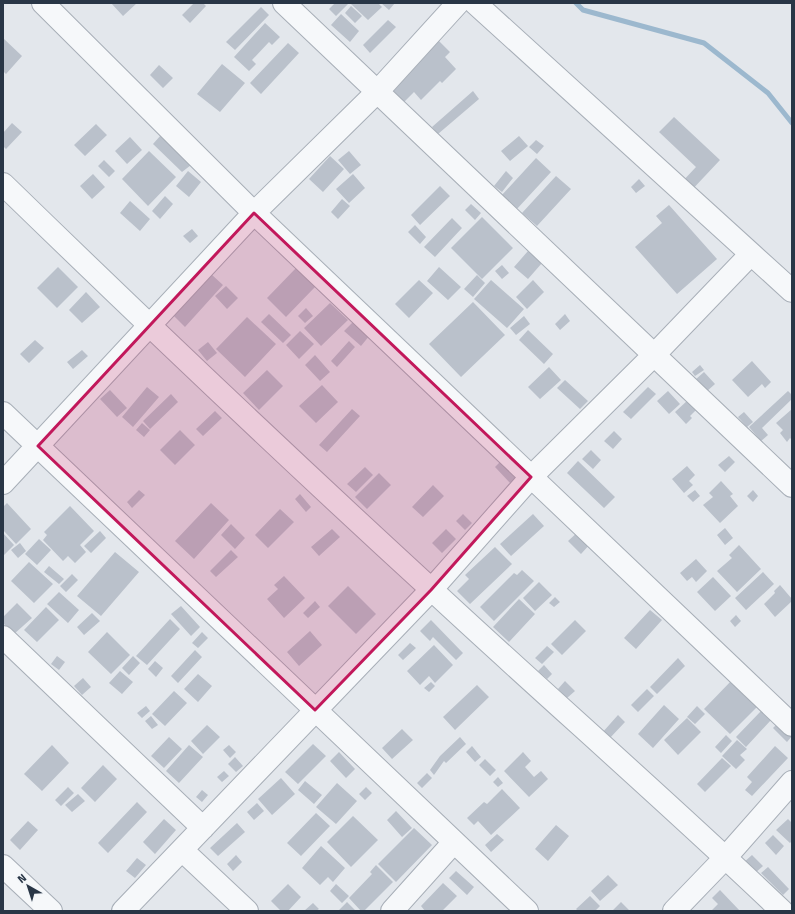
<svg xmlns="http://www.w3.org/2000/svg" width="795" height="914" font-family="'Fira Sans',sans-serif">
<rect width="100%" height="100%" fill="#e3e7ec"/>
<g fill="none" stroke-linecap="round" stroke-linejoin="round">
<path stroke="#9cb8ce" stroke-width="5" d="M576 3 583 10 704 43 768 93 792 123"/>
</g>
<path fill="#bac1cb" d="M111 3H137L123 16Z
M194 3H203L206 6 190 23 182 15Z
M335 3H347L348 4 336 16 329 9Z
M352 3H378L382 7 368 20 351 4Z
M381 3H395L389 10Z
M351 6 362 16 355 23 345 13Z
M261 7 269 15 235 50 226 42Z
M341 14 359 31 350 42 331 25Z
M388 20 396 27 370 53 363 45Z
M265 23 280 37 272 45 269 42 252 60 256 64 249 71 234 57Z
M3 38 22 56 6 74 3 71Z
M438 40 450 52 445 57 456 69 442 83 440 81 421 100 414 92 403 103 387 87Z
M288 43 299 53 261 94 250 83Z
M222 64 245 83 220 112 197 94Z
M159 65 173 78 163 88 150 75Z
M473 91 479 99 438 134 432 127Z
M674 117 720 160 689 193 680 184 696 167 659 132Z
M12 123 22 132 6 149 3 146V133Z
M96 124 107 135 85 156 74 145Z
M161 135 191 165 182 172 153 144Z
M519 136 528 146 510 161 501 151Z
M130 137 142 150 127 164 115 151Z
M536 140 544 146 537 154 529 147Z
M149 151 176 177 148 206 122 179Z
M349 151 361 165 350 174 338 160Z
M330 156 344 169 323 192 309 179Z
M536 158 551 172 516 210 501 196Z
M104 160 115 171 109 177 98 166Z
M188 171 201 182 189 197 176 186Z
M506 171 513 178 502 192 494 186Z
M93 174 105 187 92 199 80 186Z
M353 174 365 188 349 203 336 189Z
M556 176 571 189 537 226 522 213Z
M639 179 645 186 636 193 631 187Z
M440 186 450 196 420 225 411 215Z
M165 196 173 204 160 219 152 211Z
M342 199 350 206 338 219 331 212Z
M130 201 150 219 140 231 120 213Z
M471 204 481 213 475 220 465 210Z
M669 205 717 259 677 294 635 247 662 223 656 216Z
M482 217 513 248 482 279 451 248Z
M452 218 462 228 435 257 424 247Z
M415 225 426 237 420 244 408 232Z
M192 229 198 236 190 243 183 236Z
M528 251 542 263 528 279 514 267Z
M502 265 509 273 502 279 495 271Z
M58 267 78 287 57 308 37 288Z
M439 267 461 287 448 300 427 281Z
M296 268 315 287 286 317 267 298Z
M211 274 223 285 185 327 173 315Z
M477 275 485 283 473 297 464 289Z
M419 280 433 293 409 318 395 304Z
M491 280 524 309 507 328 474 299Z
M533 280 544 292 527 309 516 297Z
M226 286 238 298 227 309 215 296Z
M86 292 100 307 82 323 69 310Z
M473 302 505 335 461 377 429 344Z
M330 303 348 320 321 346 304 328Z
M306 308 313 316 305 323 298 316Z
M269 314 291 335 283 343 261 322Z
M565 314 570 321 560 330 555 324Z
M524 316 530 324 516 335 510 328Z
M247 317 276 344 245 377 216 349Z
M355 320 370 335 361 346 344 331Z
M528 330 553 354 544 364 519 340Z
M300 331 314 344 299 359 286 345Z
M35 340 44 348 29 363 20 354Z
M349 341 355 347 337 367 331 361Z
M208 342 217 353 207 361 198 350Z
M82 350 88 356 73 369 67 362Z
M315 355 330 372 320 381 305 365Z
M752 361 771 382 765 388 762 384 748 397 732 380Z
M700 365 704 370 695 376 692 372Z
M549 367 561 380 540 399 528 387Z
M267 370 283 386 259 410 243 393Z
M704 372 715 384 706 392 695 380Z
M565 380 588 401 580 409 557 388Z
M322 385 338 402 316 423 299 406Z
M147 387 159 397 133 427 122 417Z
M648 387 656 394 631 419 623 412Z
M110 390 127 408 117 417 100 399Z
M668 391 680 404 669 414 657 401Z
M788 391 792 395V399L762 428 768 435 761 441 749 427Z
M171 394 178 402 150 429 143 421Z
M688 400 697 409 690 416 692 418 686 424 675 412Z
M352 409 360 416 327 452 319 445Z
M792 409V440L790 438 787 442 780 433 783 430 776 423Z
M215 411 222 418 203 436 196 429Z
M744 412 753 422 747 427 738 417Z
M142 423 150 430 144 437 136 430Z
M180 430 195 445 175 465 160 450Z
M614 431 622 439 613 449 604 441Z
M591 450 601 460 593 469 582 459Z
M729 456 735 462 725 472 718 465Z
M503 459 519 475 510 483 495 467Z
M578 461 615 497 604 508 567 473Z
M687 466 695 475 689 481 693 485 684 493 672 479Z
M365 467 373 475 356 492 347 484Z
M379 473 391 485 367 509 355 497Z
M721 481 733 494 730 496 738 506 720 523 703 505 713 497 709 493Z
M433 485 444 496 423 517 412 507Z
M139 490 145 495 132 508 127 502Z
M695 490 700 496 693 502 687 496Z
M753 490 758 496 753 502 747 496Z
M300 494 311 507 306 512 295 499Z
M7 503 31 529 16 544 3 530V507Z
M211 503 229 520 194 559 175 541Z
M70 506 94 531 80 545 86 552 75 563 68 556 63 561 43 540 47 535 44 532Z
M280 509 294 522 268 548 255 535Z
M463 514 472 523 465 530 456 521Z
M533 514 544 526 511 556 500 544Z
M231 524 245 538 235 549 221 535Z
M725 528 733 538 725 545 717 535Z
M332 529 340 537 319 556 311 547Z
M446 529 456 539 442 553 432 543Z
M100 531 106 538 91 553 84 546Z
M579 531 591 543 581 554 568 541Z
M3 533 14 545 3 556Z
M39 539 51 550 37 565 25 554Z
M20 543 26 551 18 558 11 550Z
M739 545 761 569 737 592 717 571 732 558 729 555Z
M495 547 512 564 470 604 457 591 469 579 465 575Z
M231 550 238 557 216 577 210 571Z
M115 552 139 572 101 616 77 596Z
M696 559 707 571 696 582 692 577 687 581 680 573Z
M29 562 53 584 34 603 11 581Z
M49 566 64 579 59 584 44 572Z
M522 570 534 581 494 621 480 607 514 573 517 575Z
M763 572 774 584 746 610 735 598Z
M72 574 78 580 66 592 60 586Z
M284 576 305 598 284 618 267 599 278 589 274 585Z
M713 577 731 596 715 611 697 592Z
M539 582 552 595 535 611 523 598Z
M780 585 792 599V601L775 617 764 604 775 593 774 591Z
M348 586 376 614 356 634 328 606Z
M59 592 79 610 68 623 47 604Z
M555 597 560 602 554 607 549 603Z
M519 599 535 614 509 642 493 627Z
M315 601 320 607 308 618 303 613Z
M17 603 32 618 14 634 3 623V617Z
M181 606 200 627 191 636 171 614Z
M46 607 59 620 37 642 24 630Z
M650 610 662 620 636 649 624 638Z
M92 613 100 621 84 635 77 627Z
M736 615 741 621 735 627 730 621Z
M170 619 180 629 147 665 136 656Z
M431 620 463 653 456 660 433 637 430 641 420 631Z
M575 620 586 631 562 655 551 644Z
M310 631 322 645 299 666 287 652Z
M107 632 130 655 111 674 88 652Z
M202 632 208 638 198 648 192 643Z
M410 643 416 648 403 660 398 655Z
M434 645 453 665 435 683 429 676 420 685 407 671Z
M547 646 554 652 542 664 535 658Z
M195 650 202 657 178 683 171 676Z
M57 656 65 662 59 670 51 664Z
M133 656 140 663 129 675 122 668Z
M678 658 685 666 657 694 650 687Z
M155 661 163 668 156 677 148 669Z
M544 665 552 674 547 679 538 671Z
M120 671 133 682 122 694 109 683Z
M198 674 212 686 198 702 184 689Z
M83 678 91 687 82 695 74 686Z
M733 679 759 705 730 734 704 709Z
M565 681 575 691 567 698 558 689Z
M431 682 435 686 429 692 424 688Z
M477 685 489 697 455 730 443 717Z
M647 689 654 696 638 712 631 705Z
M174 691 187 703 165 726 152 714Z
M664 705 679 719 653 748 638 734Z
M146 706 150 711 142 718 137 713Z
M697 706 705 714 695 724 687 717Z
M761 711 771 720 746 747 736 737Z
M618 715 625 722 609 739 602 733Z
M151 716 158 725 152 729 145 721Z
M687 718 701 732 678 755 664 740Z
M781 720 792 731V736L787 742 773 728Z
M207 725 220 737 203 754 191 741Z
M402 729 413 740 392 759 382 748Z
M726 735 732 741 721 753 715 747Z
M169 737 182 749 164 768 151 756Z
M460 737 466 744 446 763 444 761 434 775 430 770 440 756Z
M737 740 747 749 740 755 745 760 736 769 722 756Z
M313 744 326 756 298 784 285 772Z
M52 745 69 763 42 791 24 774Z
M189 745 203 757 179 783 166 771Z
M229 745 236 752 230 758 223 750Z
M472 746 481 757 475 762 466 752Z
M775 746 788 758 752 796 745 790 752 782 747 777Z
M339 752 355 769 346 778 330 761Z
M523 752 531 761 525 767 534 777 541 771 548 779 529 797 504 771Z
M235 757 243 766 236 772 228 764Z
M722 758 731 766 705 792 697 784Z
M485 759 496 770 490 776 479 765Z
M103 765 117 779 95 802 81 788Z
M224 771 229 776 222 782 217 777Z
M427 773 432 778 422 788 417 783Z
M498 777 503 783 498 787 493 782Z
M281 778 295 794 272 815 258 799Z
M305 781 322 795 314 804 298 790Z
M337 783 357 801 336 824 316 807Z
M68 787 74 793 61 806 55 800Z
M366 787 372 793 365 800 359 794Z
M502 789 520 808 491 835 478 821 474 825 467 818 484 802 487 804Z
M202 790 208 795 202 802 196 797Z
M78 794 85 801 72 812 65 805Z
M137 802 147 812 108 853 98 843Z
M257 803 264 811 254 820 247 812Z
M396 811 412 828 402 837 387 820Z
M316 813 330 826 301 856 287 843Z
M353 816 378 840 351 867 327 842Z
M164 819 176 830 155 854 143 842Z
M788 819 792 823V841L790 843 776 830Z
M28 821 38 830 20 850 10 840Z
M237 823 245 832 218 856 210 848Z
M556 825 569 836 548 861 535 849Z
M414 828 432 845 396 882 378 864Z
M497 834 504 840 491 852 485 845Z
M773 835 784 846 776 855 765 843Z
M321 846 345 868 333 882 328 877 320 885 302 868Z
M236 855 242 862 233 871 227 864Z
M752 855 763 866 754 874 743 863Z
M137 858 146 865 135 878 126 871Z
M376 865 393 882 364 911H361L349 898 372 874 370 872Z
M768 867 789 889 783 895 761 873Z
M456 871 474 887 467 895 449 878Z
M608 875 618 885 600 901 591 891Z
M443 883 457 896 442 911H425L421 906Z
M288 884 301 897 288 911H281L271 901Z
M336 884 349 896 342 903 330 891Z
M720 890 740 911H711L718 904 712 898Z
M590 896 600 906 595 911H578L576 909Z
M347 902 356 911H338Z
M621 902 630 911H612Z
M313 903 319 909 316 911H304Z"/>
<g fill="none" stroke-linecap="round" stroke-linejoin="round">
<defs>
<path id="minor" d="M43 3 254 213 792 725
M284 3 792 486
M475 3 792 291
M3 184C144 321 286 456 431 589 547 697 667 801 782 911
M3 413 527 911
M3 483 254 213 377 92 458 3
M3 637 203 828
M182 850 247 911
M3 866 51 911
M123 911 431 590 531 477 654 355 751 254
M392 911 454 842
M674 911 726 857 792 782"/>
</defs>
<use href="#minor" stroke="#a7aeb7" stroke-width="24"/>
<use href="#minor" stroke="#f6f8fa" stroke-width="22"/>
</g>
<path fill="#c2185b" fill-opacity="0.2" stroke="#c2185b" stroke-width="3" stroke-linejoin="round" d="M254 213 531 477 431 590 315 710 38 446Z"/>
<rect width="795" height="914" fill="none" stroke="#293646" stroke-width="8"/>
<g transform="translate(28 886) rotate(321)" stroke="#f3f6f9" stroke-width="3" paint-order="stroke">
<path d="M0-3L7 15L0 10L-7 15Z" fill="#293646"/>
<text y="-6" font-size="11" font-weight="bold" text-anchor="middle" fill="#293646">N</text>
</g>
</svg>
